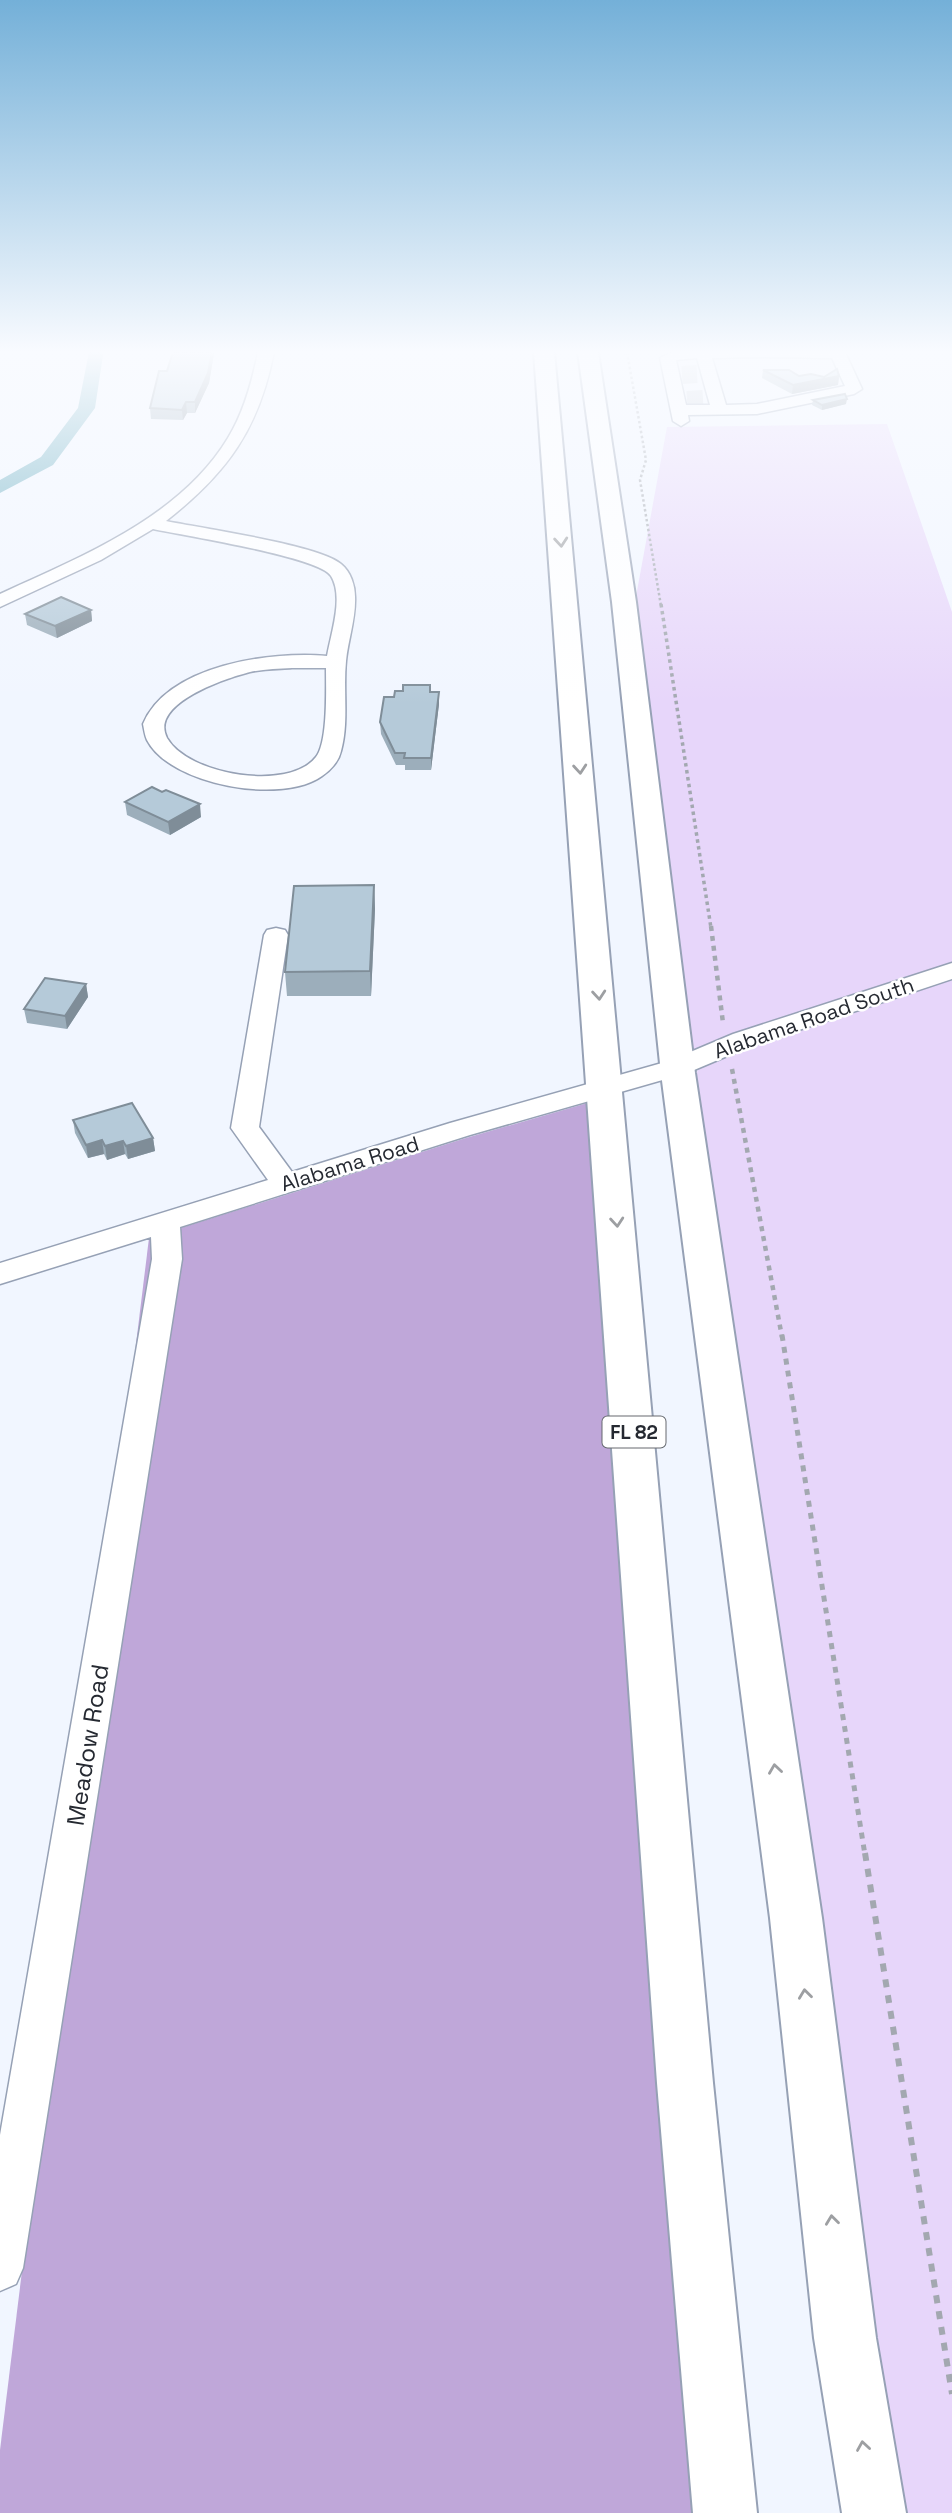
<svg xmlns="http://www.w3.org/2000/svg" width="952" height="2513" font-family="'Space Grotesk',sans-serif">
<rect width="100%" height="100%" fill="#f1f6ff"/>
<path fill="#e7d6fa" d="M887 424 952 612V2513H903L873 2334 694 1073 698 1071 693 1065 635 602 667 427Z"/>
<path fill="#bfa7d9" d="M591 1102 696 2513H0V2450L149 1238 466 1138Z"/>
<g fill="none" stroke-linecap="round" stroke-linejoin="round">
<path fill="#66abbf" fill-rule="evenodd" d="M89 352H101L103 355 95 408 53 465 0 493V480L41 457 78 408Z"/>
<path stroke="#c8cdd6" stroke-width="18" stroke-dasharray="18 9" stroke-linecap="butt" d="M682 375 697 374
M687 400 703 399"/>
<defs>
<path id="minor" d="M258 352H274C259 429 227 473 166 521 200 528 319 545 341 564 351 572 355 586 355 597 356 618 348 640 346 661 343 691 349 722 341 751 339 761 330 771 322 776 282 805 170 785 147 740 145 736 144 729 143 724 168 665 270 651 327 656 331 633 344 597 331 576 320 557 181 535 153 529L101 560 0 607V594C80 557 180 518 228 438 244 412 252 382 258 352ZM292 668H326C326 689 328 742 316 757 289 792 188 775 167 738 149 703 227 678 250 672 263 669 278 669 292 668Z
M672 352H845L862 389 854 394 757 414 688 415 689 421 681 426 673 421 660 358ZM763 357 832 358 845 386 757 404 726 405 712 358ZM697 358 710 405H686L676 360Z
M276 928 285 930 288 935 259 1127 292 1172 450 1123 669 1061 733 1034 952 963V979L751 1046 687 1073 470 1135 180 1227 182 1259 23 2268 16 2284 0 2291V2135L152 1259 151 1237 0 1284V1263L268 1180 231 1128 264 935 267 930Z"/>
<path id="highway" d="M534 352H554L713 2083 757 2513H693L657 2083Z
M578 352H598L636 602 695 1073 822 1918 876 2338 906 2513H842L814 2338 770 1918 661 1073 612 602Z"/>
</defs>
<use href="#minor" stroke="#96a1b5" stroke-width="3"/>
<use href="#highway" stroke="#96a1b5" stroke-width="4"/>
<path stroke="#a3a8b0" stroke-width="2.5" stroke-dasharray="2.5 2.5" stroke-linecap="butt" d="M627 352 646 460 640 480 661 606"/>
<path stroke="#a3a8b0" stroke-width="3.5" stroke-dasharray="3.5 3.5" stroke-linecap="butt" d="M661 604 711 928"/>
<path stroke="#a3a8b0" stroke-width="4.5" stroke-dasharray="5 5" stroke-linecap="butt" d="M711 926 723 1023
M732 1069 782 1337"/>
<path stroke="#a3a8b0" stroke-width="5" stroke-dasharray="6 6" stroke-linecap="butt" d="M782 1335 865 1855"/>
<path stroke="#a3a8b0" stroke-width="6" stroke-dasharray="8 8" stroke-linecap="butt" d="M865 1853 952 2394"/>
<use href="#minor" fill="#fff" fill-rule="evenodd"/>
<use href="#highway" fill="#fff" fill-rule="evenodd"/>
</g>
<path fill="#9caebb" d="M173 352H214L209 383 195 413H187L183 420 151 419 150 408 167 371Z
M763 370 799 376H839L838 385 792 394 762 378Z
M813 400 846 404 822 410 812 405Z
M91 610 92 621 57 638 27 625 25 614Z
M430 685V692L439 704 431 770H405V765H396L381 734 380 722 394 697 403 691Z
M125 802 201 817 170 835 127 815Z
M374 885 375 909 371 996H287L285 972Z
M86 984 88 997 67 1029 27 1023 24 1009Z
M73 1120 153 1138 155 1151 128 1159 125 1154 107 1160 104 1154 88 1158 75 1133Z"/>
<path fill="#7f8d98" d="M212 352H214V354L209 383 195 413V402Z
M839 376 838 385 792 394 793 385Z
M847 399 846 404 822 410V405Z
M186 402 187 413 183 420 182 410Z
M91 610 92 621 57 638 55 626Z
M439 692V704L431 770V758Z
M200 804 201 817 170 835 168 822Z
M374 885 375 909 371 996 370 971Z
M86 984 88 997 67 1029 65 1016Z
M153 1138 155 1151 128 1159 126 1146Z
M102 1140 104 1154 88 1158 86 1145Z
M123 1141 125 1154 107 1160 105 1146Z"/>
<path fill="#b5cad9" stroke="#7f8d98" stroke-width="2" d="M173 352H212L208 373 195 402H186L182 410 150 408 159 371H167Z
M837 369 839 376 793 385 763 370H789L799 376 811 374 824 377Z
M845 394 847 399 822 405 813 400Z
M61 597 91 610 55 626 25 614Z
M403 685H430V692H439L431 758H404L405 753H395L380 722 384 697H394L395 691H403Z
M152 787 162 792 166 790 200 804 168 822 125 802Z
M374 885 370 971 285 972 294 886Z
M45 978 86 984 65 1016 24 1009Z
M132 1103 153 1138 126 1146 123 1141 105 1146 102 1140 86 1145 73 1120Z"/>
<defs><path id="oneway-chevron" d="M-2-3.5L2.5 0L-2 3.5" fill="none" stroke-width="1.6" stroke-linecap="round" stroke-linejoin="round" transform="scale(1.75)"/></defs>
<g stroke="#9d9fa2">
<use href="#oneway-chevron" transform="translate(561 542) rotate(85)"/>
<use href="#oneway-chevron" transform="translate(580 769) rotate(85)"/>
<use href="#oneway-chevron" transform="translate(599 995) rotate(85)"/>
<use href="#oneway-chevron" transform="translate(617 1222) rotate(85)"/>
<use href="#oneway-chevron" transform="translate(775 1769) rotate(-98)"/>
<use href="#oneway-chevron" transform="translate(805 1994) rotate(-97)"/>
<use href="#oneway-chevron" transform="translate(832 2220) rotate(-97)"/>
<use href="#oneway-chevron" transform="translate(863 2446) rotate(-99)"/>
</g>
<linearGradient id="sky" x2="0" y2="1"><stop stop-color="#74b0d8"/><stop offset="0.5" stop-color="#f9fbff"/><stop offset="1" stop-color="#f9fbff" stop-opacity="0"/></linearGradient>
<rect width="952" height="704" fill="url(#sky)"/>
<g text-anchor="middle" stroke-width="5" stroke-linejoin="round" paint-order="stroke">
<rect fill="#fff" stroke="#66696f" stroke-width="2" x="602.5" y="1416.5" width="63" height="31" rx="5"/>
<g font-size="19" font-weight="bold" fill="#252931">
<text x="634" y="1439">FL 82</text>
</g>
<g font-size="21" fill="#252931" stroke="#fff">
<text transform="translate(814 1018) rotate(-19)" y="7">Alabama Road South</text>
<text transform="translate(350 1164) rotate(-17)" y="7">Alabama Road</text>
</g>
<g font-size="24" fill="#252931" stroke="#fff">
<text transform="translate(88 1745) rotate(-81)" y="8">Meadow Road</text>
</g>
</g>
</svg>
